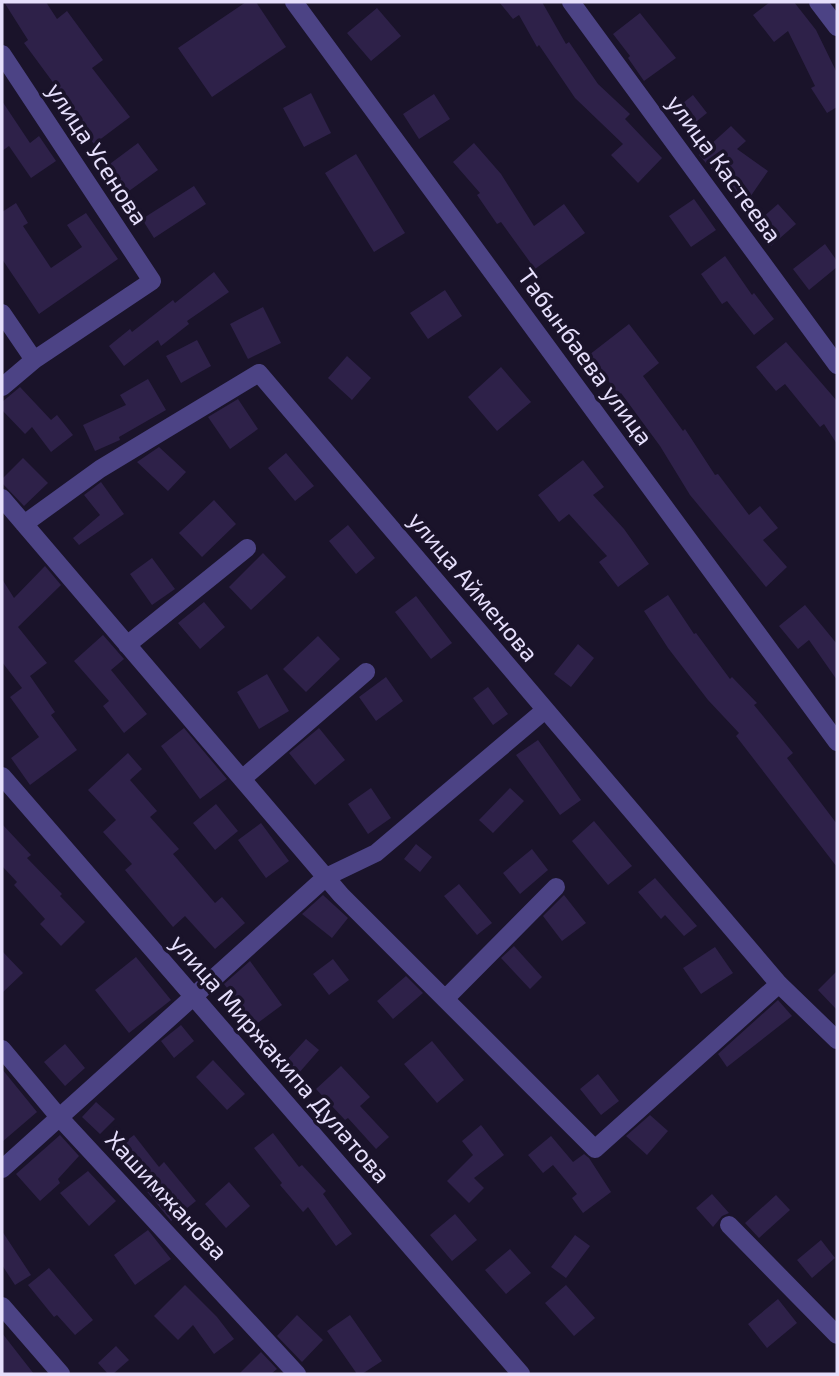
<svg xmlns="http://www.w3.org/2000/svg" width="839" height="1376" font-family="'Exo 2',sans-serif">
<rect width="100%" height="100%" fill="#1a132a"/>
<path fill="#2e2149" d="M4 2H46L57 19 67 11 103 60 92 68 130 117 94 144 59 99 63 96 24 43 28 40Z
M246 2H256L286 47 212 97 178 48Z
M499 2H542L566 44 569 42 598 84 630 114 625 119 662 158 638 183 611 155 623 144 575 98 539 45 537 47 519 15 513 19Z
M770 2H794L816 30 837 73V107L827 113 811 88 815 86 788 31 774 42 753 15Z
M377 8 401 36 371 61 347 33Z
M640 13 676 58 644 81 628 58 630 56 613 34Z
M311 93 331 133 304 147 283 108Z
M434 94 450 119 419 139 403 114Z
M693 95 707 113 687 129 673 111Z
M2 101 30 143 39 136 56 161 31 178 9 146 2 151Z
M731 126 746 141 737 149 768 171 746 203 726 188 727 187 699 155Z
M138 143 158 170 118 199 99 172Z
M474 143 501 174 534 226 564 204 585 233 535 269 501 222 497 224 477 195 480 193 453 162Z
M356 154 405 233 374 252 325 173Z
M194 186 206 204 154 238 142 219Z
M694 199 716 230 691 247 669 216Z
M16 203 28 223 23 226 51 268 82 247 67 225 86 213 118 259 39 314 2 259V212Z
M778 204 796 224 771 246 753 226Z
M825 244 837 261V267L809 290 793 269Z
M725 256 752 295 754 293 774 319 754 335 727 301 722 304 701 274Z
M214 272 229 292 187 321 189 324 161 346 158 340 124 366 109 346 130 329 132 332 173 300 175 303Z
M445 290 462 316 428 339 410 313Z
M263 307 281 343 248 359 230 324Z
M629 324 659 363 643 376 683 431 685 429 715 475 718 474 749 515 760 506 778 528 763 540 787 567 766 587 690 495 660 446 621 393 619 395 589 355Z
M197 340 211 366 181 383 166 356Z
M786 342 837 401V444L824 424 820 427 785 384 776 391 756 367Z
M347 356 371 378 352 400 328 378Z
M501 367 531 402 497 431 468 397Z
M148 379 166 410 119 437 120 440 95 451 83 425 126 405 120 395Z
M20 387 51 420 57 415 73 435 51 452 32 427 25 434 2 410V402Z
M238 399 258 429 230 449 208 417Z
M159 447 186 472 168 491 137 462Z
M286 453 314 486 295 501 268 468Z
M23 458 48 483 24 506 2 483V479Z
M583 460 604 487 593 495 624 529 649 564 618 587 599 562 607 556 569 514 559 522 538 495Z
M101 482 124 514 79 545 73 538 100 515 84 495Z
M214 500 236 524 202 557 179 533Z
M348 525 375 558 356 574 329 541Z
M263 553 286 577 251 610 229 587Z
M152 558 175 589 152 605 130 574Z
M45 566 61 585 18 627 47 663 30 676 55 712 51 715 77 750 30 785 11 758 39 737 10 697 22 688 2 662V579L14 598Z
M668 595 694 634 696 633 730 679 732 677 757 703 754 705 793 753 787 758 837 824V867L736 736 739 733 708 700 668 648 644 611Z
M416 596 452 643 431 659 395 612Z
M204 602 225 627 200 649 178 623Z
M805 605 837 644V680L809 640 798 649 779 626Z
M103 635 124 659 111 670 147 714 124 733 103 706 109 701 74 661Z
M318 636 340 659 306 692 283 669Z
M578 644 594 658 571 687 554 674Z
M267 674 289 711 259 729 237 692Z
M386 677 403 701 376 721 359 697Z
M488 687 508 714 493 725 473 698Z
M184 728 227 779 200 799 161 746Z
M319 728 345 760 315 785 289 753Z
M538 740 581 800 560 815 516 755Z
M128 753 142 769 130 780 157 811 150 817 179 849 173 854 215 903 222 897 245 923 215 949 185 916 173 927 125 870 132 864 103 832 116 820 88 790Z
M371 788 391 818 368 834 348 804Z
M510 788 524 801 493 833 479 820Z
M216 804 238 831 215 850 193 823Z
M594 821 632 866 608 885 572 841Z
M261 823 289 861 266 878 238 840Z
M2 824 31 855 27 858 62 894 60 896 85 922 61 946 40 924 45 919 14 885 17 882 2 866Z
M416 844 432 857 420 872 404 859Z
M532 849 548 870 520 894 503 873Z
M655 878 697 926 684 936 665 915 661 919 638 892Z
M459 884 492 923 477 935 444 896Z
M323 895 348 918 332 938 302 914Z
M564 895 586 923 562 941 543 916Z
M514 946 542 977 530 989 501 958Z
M715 947 733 973 701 994 683 968Z
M2 951 23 973 2 993Z
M136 957 171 1000 129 1033 95 990Z
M333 959 349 980 329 995 313 974Z
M250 961 282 1005 255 1025 224 984Z
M837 971V1010L818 990Z
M406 976 423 993 393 1019 377 1001Z
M778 1000 792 1016 727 1067 718 1054Z
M181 1025 194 1041 174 1058 161 1041Z
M306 1039 319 1050 298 1074 285 1062Z
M432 1041 464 1080 437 1103 404 1064Z
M65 1044 85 1068 65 1086 44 1062Z
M213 1060 245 1094 227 1110 196 1077Z
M341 1066 370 1097 360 1106 389 1137 376 1149 348 1118 345 1120 316 1089Z
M2 1069 37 1112 2 1142Z
M598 1074 619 1101 601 1115 580 1089Z
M96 1102 115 1119 100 1134 82 1117Z
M650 1115 668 1131 647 1155 626 1136Z
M481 1125 504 1155 474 1178 484 1188 469 1203 447 1181 473 1155 462 1141Z
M273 1133 299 1167 302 1165 326 1191 323 1194 352 1234 336 1246 308 1207 303 1212 280 1185 282 1183 254 1148Z
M60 1135 79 1156 58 1179 60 1183 40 1201 16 1174Z
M134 1135 159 1167 164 1162 196 1201 171 1221 140 1183 142 1181 117 1148Z
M551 1136 573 1162 584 1154 589 1158 611 1192 583 1213 572 1198 577 1194 553 1165 543 1173 528 1155Z
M88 1171 116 1201 89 1226 60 1193Z
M229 1182 250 1206 226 1228 205 1204Z
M712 1194 729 1213 722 1216 713 1227 696 1208Z
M776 1195 790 1210 759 1238 745 1223Z
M455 1214 477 1240 452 1261 430 1235Z
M148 1230 171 1259 135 1285 114 1255Z
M2 1231 31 1275 15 1285 2 1265Z
M575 1235 590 1246 566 1278 551 1267Z
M821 1240 835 1258 812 1278 797 1260Z
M510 1249 531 1273 506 1294 485 1270Z
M49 1268 93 1320 75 1335 57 1315 54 1317 28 1285Z
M185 1285 217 1317 234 1339 214 1354 193 1325 178 1340 154 1316Z
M566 1285 595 1318 574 1336 545 1303Z
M778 1299 797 1323 767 1348 748 1324Z
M297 1315 323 1340 302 1362 277 1336Z
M350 1315 382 1361 362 1374H357L327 1331Z
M2 1333 34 1374H2Z
M116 1346 129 1360 113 1374H108L98 1363Z
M261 1352 277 1369 271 1374H239Z"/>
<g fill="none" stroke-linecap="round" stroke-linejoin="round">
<path stroke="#4c4385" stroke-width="18" d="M294 2 837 742
M571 2 837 365
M818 2 837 27
M2 54 152 281 34 360 2 387
M2 313 34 360
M2 498 341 895 595 1149 779 984
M24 524 100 469 259 373 779 984 837 1040
M127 645 247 548
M2 776 521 1374
M242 779 366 672
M445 999 556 887
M2 1049 59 1117 297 1374
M2 1169 326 877 376 853 545 710
M729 1225 837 1335
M2 1306 61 1374"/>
</g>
<g text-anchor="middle" stroke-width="7" stroke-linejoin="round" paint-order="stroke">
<g font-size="24" fill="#e6dffc" stroke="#1a132a">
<text transform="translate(97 154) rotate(57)" y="8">улица Усенова</text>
<text transform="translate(724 169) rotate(54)" y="8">улица Кастеева</text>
<text transform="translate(585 357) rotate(54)" y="8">Табынбаева улица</text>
<text transform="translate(473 587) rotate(50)" y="8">улица Айменова</text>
<text transform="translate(280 1059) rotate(49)" y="8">улица Миржакипа Дулатова</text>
<text transform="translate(166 1196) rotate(47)" y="8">Хашимжанова</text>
</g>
</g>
<rect width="839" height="1376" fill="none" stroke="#e6dffc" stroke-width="7"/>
</svg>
